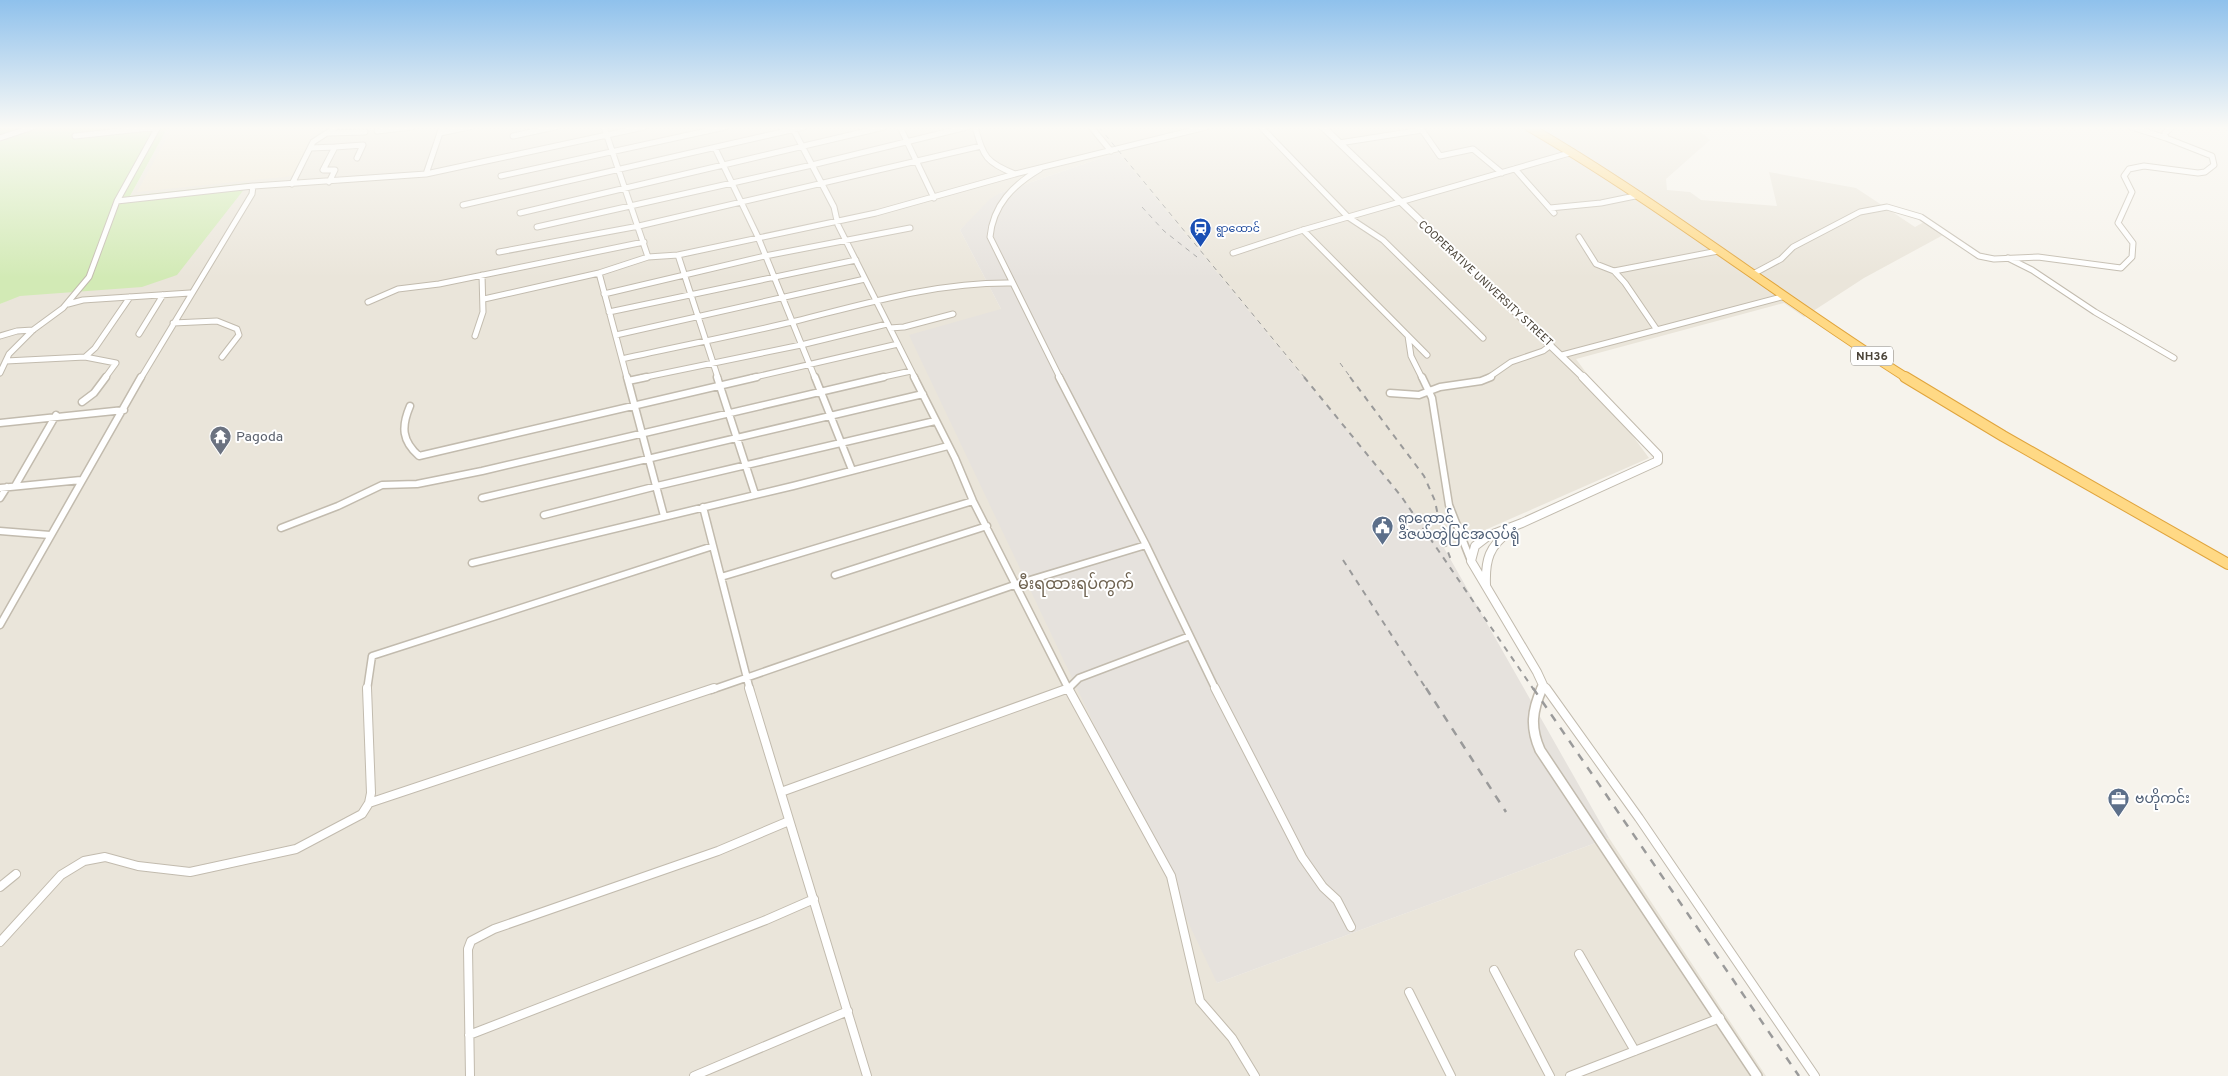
<svg xmlns="http://www.w3.org/2000/svg" width="2228" height="1076" font-family="Overpass,'Noto Sans Myanmar',sans-serif">
<rect width="100%" height="100%" fill="#f6f3ec"/>
<path fill="#eae5da" d="M168 127H1695L1710 140 1666 179 1667 190 1690 192 1701 200 1777 206 1769 172 1856 188 1915 227 1924 222 1945 234 1864 278 1804 317 1784 303 1576 359 1649 458 1444 548 1118 152 1000 193 960 230 1001 309 1217 983 1609 838 1766 1076H0V304L248 184 130 196Z"/>
<path fill="#e6e2dd" d="M1118 152 1444 548 1609 838 1217 983 909 335 1001 309 960 230 990 199 1000 193Z"/>
<path fill="#efe8d6" d="M173 127H315L294 176 137 192Z"/>
<path fill="#d2eab5" d="M0 127H168L130 196 249 183 177 275 142 287 20 296 0 304Z"/>
<g fill="none" stroke-linecap="round" stroke-linejoin="round">
<defs>
<path id="minor-far2" d="M604 127 648 257
M792 127 834 207 838 225 915 378
M900 127 934 198
M975 127C984 157 985 162 1015 174
M1091 127 1111 151
M1261 127 1348 217 1383 240 1483 338
M2132 127 2166 138
M377 131 412 127
M329 133 365 132
M440 133 469 127
M75 136 158 127
M513 136 555 127
M0 138 33 127
M1339 143 1422 130 1440 156 1473 149 1502 173
M335 147 363 145 357 158
M311 148 335 147 323 170H335L329 182
M715 148 758 237 815 378
M1040 169C1013 185 993 205 990 237L1060 378
M1515 169 1554 213
M426 174 442 127
M501 176 725 127
M292 184 313 142 336 127
M117 201 253 186 426 174 644 127
M463 205 804 127
M1550 208 1601 203 1640 195
M520 213 884 127
M537 227 812 165 967 127
M1303 230 1427 355
M1579 237 1596 264 1614 271 1718 251
M499 252 639 226 981 146
M1233 253 1303 230 1573 152
M678 255 718 378
M2008 258 2032 270 2095 312 2174 358
M1614 271 1625 283 1657 330
M599 273 627 378
M1753 274 1781 259 1793 247 1860 212 1887 207 1921 217 1979 256 1994 259 2038 257 2121 268 2132 257 2133 243 2118 223 2132 192 2124 176 2129 169 2144 166 2198 173 2205 172 2214 165 2212 156 2166 138 2165 133 2172 127
M604 294 765 256 910 228
M484 299 599 273 648 257 678 255 876 213 1015 174 1206 127
M368 302 398 289 439 284 644 242
M68 304 83 300 190 293
M609 312 856 260
M173 323 217 321 237 329 239 335 222 357
M890 328 904 327 953 314
M139 334 163 295
M616 335 865 279
M0 336 17 331 33 330
M475 336 483 312 482 275
M1408 336 1411 356 1422 378
M1562 355 1785 296
M85 357 95 348 130 297
M622 359C680 346 738 335 796 321 868 303 937 282 1012 283
M6 361 85 357 116 363 105 378
M0 373 9 354 33 330 63 308 89 277 117 201 158 127
M141 378 252 194 253 186
M641 378 801 345 887 324
M751 378 898 344
M879 378 911 371
M1488 378 1511 362 1543 351 1551 345"/>
<path id="minor-far1" d="M627 377 664 516
M717 377 755 494
M815 377 852 470
M914 377 955 458 973 501 1069 690
M1059 377 1146 545 1216 690
M1422 377 1432 398 1449 505 1471 561
M628 381 647 377
M1390 393 1419 395 1440 387 1481 381 1491 377
M82 402 94 393 106 377
M410 406C401 427 402 441 419 456L757 377
M0 423 124 410
M15 486 56 415
M0 488 81 480
M0 498 7 487
M482 498 923 394
M703 507 750 690
M544 515 657 486 935 421
M281 528 338 506 382 485 417 484 482 471 884 377
M0 531 50 535
M472 563 793 486 948 446
M835 575 987 526
M721 577 973 501
M0 625 141 377
M1543 685 1546 690
M367 690 372 656 713 546
M711 690 1017 584 1146 545
M1067 690 1079 678 1190 636"/>
<path id="minor" d="M749 688 867 1076
M1068 688 1171 876 1200 1001 1232 1038 1255 1076
M1215 688 1302 857 1323 887 1337 900 1351 927
M1546 688 1639 818 1815 1076
M781 792 1069 688
M369 803 714 688
M0 887 16 874
M0 942 61 875 84 861 105 857 138 866 190 872 296 849 362 814 369 803 371 793 367 688
M1579 954 1635 1051
M1494 970 1550 1076
M1409 992 1451 1076
M469 1035 766 920 814 899
M470 1076 468 949 471 941 494 929 718 851 789 821
M694 1076 848 1011
M1570 1076 1720 1018"/>
<path id="tertiary-far2" d="M1323 127 1584 378"/>
<path id="tertiary-far1" d="M1486 585C1485 560 1489 546 1510 531
M1541 690 1543 685 1537 672 1471 561 1475 546 1488 536 1522 523 1658 461V455L1583 377"/>
<path id="tertiary" d="M1542 688C1532 711 1530 727 1540 750L1757 1076"/>
<path id="trunk-far1" d="M1529 127C1660 203 1779 297 1907 378"/>
<path id="trunk" d="M1905 377 2003 436 2228 564"/>
</defs>
<use href="#minor-far2" stroke="#c2bbae" stroke-width="7"/>
<use href="#minor-far1" stroke="#c2bbae" stroke-width="9"/>
<use href="#minor" stroke="#c2bbae" stroke-width="10"/>
<use href="#tertiary-far2" stroke="#c2bbae" stroke-width="8"/>
<use href="#tertiary-far1" stroke="#c2bbae" stroke-width="10"/>
<use href="#tertiary" stroke="#c2bbae" stroke-width="12"/>
<use href="#trunk-far1" stroke="#e0a43c" stroke-width="10"/>
<use href="#trunk" stroke="#e0a43c" stroke-width="12"/>
<use href="#minor-far2" stroke="#fff" stroke-width="5"/>
<use href="#minor-far1" stroke="#fff" stroke-width="6"/>
<use href="#minor" stroke="#fff" stroke-width="8"/>
<use href="#tertiary-far2" stroke="#fff" stroke-width="6"/>
<use href="#tertiary-far1" stroke="#fff" stroke-width="8"/>
<use href="#tertiary" stroke="#fff" stroke-width="9"/>
<use href="#trunk-far1" stroke="#ffd985" stroke-width="8"/>
<use href="#trunk" stroke="#ffd985" stroke-width="10"/>
<path stroke="#9a9a9a" stroke-width="1" stroke-dasharray="5 5" stroke-linecap="butt" d="M1099 127 1305 378
M1142 207 1164 231 1197 257
M1340 363 1351 378"/>
<path stroke="#9a9a9a" stroke-width="2" stroke-dasharray="6 6" stroke-linecap="butt" d="M1304 377 1401 496 1534 690
M1350 377 1424 476 1435 501 1442 536 1451 560
M1343 560 1427 690"/>
<path stroke="#9a9a9a" stroke-width="2.5" stroke-dasharray="8 8" stroke-linecap="butt" d="M1426 688 1506 812
M1533 688 1799 1076"/>
</g>
<linearGradient id="sky" x2="0" y2="1"><stop stop-color="#8fc1ec"/><stop offset="0.46" stop-color="#fbfaf6"/><stop offset="1" stop-color="#fbfaf6" stop-opacity="0"/></linearGradient>
<rect width="2228" height="278" fill="url(#sky)"/>
<defs>
<symbol id="station-pin" viewBox="-11 -11 22 30"><path d="M0 17L-7.5 6A9.5 9.5 0 1 1 7.5 6Z" fill="#1a4fb4" stroke="#fff"/><path d="M-3-6H3Q5-6 5-4V2Q5 4 3 4L4.5 6H3L1.5 4h-3L-3 6H-4.5L-3 4Q-5 4-5 2V-4Q-5-6-3-6ZM-3.5-4v3h7v-3ZM-3.5 1v1.5H-2V1ZM2 1v1.5H3.5V1Z" fill="#fff"/></symbol>
<symbol id="temple-pin" viewBox="-11 -11 22 30"><path d="M0 17L-7.5 6A9.5 9.5 0 1 1 7.5 6Z" fill="#6b7280" stroke="#fff"/><path d="M0-6L5-2H3V0L6.5 2.5H4V6H1.5V3h-3V6H-4V2.5H-6.5L-3 0V-2H-5Z" fill="#fff"/></symbol>
<symbol id="civic-pin" viewBox="-11 -11 22 30"><path d="M0 17L-7.5 6A9.5 9.5 0 1 1 7.5 6Z" fill="#5c6f8a" stroke="#fff"/><path d="M-.6-6.5H3V-4.5H.6V-3L4-1V1h2V6H-6V1h2V-1L-.6-3ZM-1.2 2.5V6h2.4V2.5Z" fill="#fff"/></symbol>
<symbol id="office-pin" viewBox="-11 -11 22 30"><path d="M0 17L-7.5 6A9.5 9.5 0 1 1 7.5 6Z" fill="#5c6f8a" stroke="#fff"/><path d="M-6-3h4V-5.5h4V-3h4V5H-6ZM-1-4.5V-3h2v-1.5ZM-6 0V1H6V0Z" fill="#fff"/></symbol>
</defs>
<g fill-rule="evenodd">
<use href="#station-pin" x="1188" y="216" width="25" height="34"/>
<use href="#temple-pin" x="208" y="424" width="25" height="34"/>
<use href="#civic-pin" x="1370" y="514" width="25" height="34"/>
<use href="#office-pin" x="2106" y="786" width="25" height="34"/>
</g>
<g text-anchor="middle" stroke-width="4" stroke-linejoin="round" paint-order="stroke">
<g font-size="11" fill="#164399" stroke="#fff" text-anchor="start">
<text x="1216" y="232">ရွာထောင်</text>
</g>
<g font-size="11" fill="#4b4439" stroke="#fff">
<text transform="translate(1486 283) rotate(43)" y="4">COOPERATIVE UNIVERSITY STREET</text>
</g>
<rect fill="#fff" stroke="#817c74" stroke-width="1" x="1851" y="346.5" width="42" height="19" rx="4"/>
<g font-size="12" font-weight="bold" fill="#4b4439">
<text x="1872" y="360">NH36</text>
</g>
<g font-size="14" fill="#5b616d" stroke="#fff" text-anchor="start">
<text x="236" y="441">Pagoda</text>
</g>
<g font-size="14" fill="#4e5e75" stroke="#fff" text-anchor="start">
<text x="1398" y="523">ရွာထောင်<tspan x="1398" dy="16">ဒီဇယ်တွဲပြင်အလုပ်ရုံ</tspan></text>
<text x="2135" y="803">ဗဟိုကင်း</text>
</g>
<g font-size="16" fill="#6e6250" stroke="#fff">
<text x="1076" y="589">မီးရထားရပ်ကွက်</text>
</g>
</g>
</svg>
